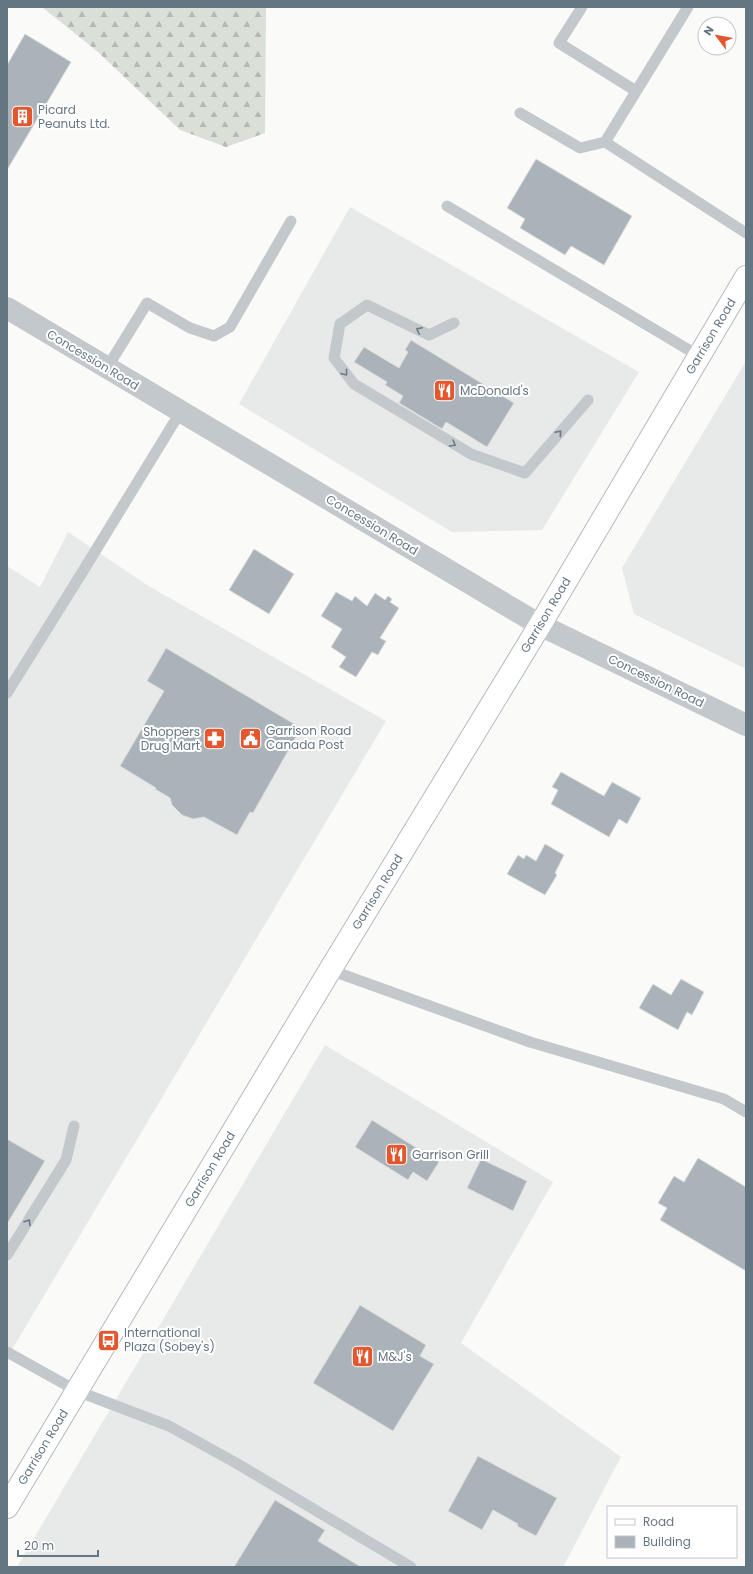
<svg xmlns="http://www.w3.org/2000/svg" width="753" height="1574" font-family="Poppins,sans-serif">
<defs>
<pattern id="forest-firs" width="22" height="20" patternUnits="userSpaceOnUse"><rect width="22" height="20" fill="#dadfd7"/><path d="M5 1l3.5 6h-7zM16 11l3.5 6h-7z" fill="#b4b9b4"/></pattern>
</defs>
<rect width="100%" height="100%" fill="#fafaf8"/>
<path fill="#e8e9e9" d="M350 207 639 372 542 530 452 532 239 404Z
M746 361V669L634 614 622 568Z
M68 532 147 585 386 721 7 1358V566L40 587Z
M325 1045 553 1182 461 1343 621 1457 563 1567H17Z"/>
<path fill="url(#forest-firs)" d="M42 7H266L265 133 226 147 180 130 98 52Z"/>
<path fill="#aab3b9" stroke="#dcdcda" d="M25 34 71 62 7 170V65Z
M536 159 632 216 604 265 571 246 565 255 520 228 525 219 507 208Z
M411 340 514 403 487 447 446 422 442 429 399 403 403 396 385 385 387 382 354 362 364 347 399 368 408 352 405 350Z
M254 549 294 574 269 614 229 590Z
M336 592 352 601 355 596 367 606 375 593 385 600 388 596 392 599 390 602 399 608 380 638 386 641 378 655 372 652 356 677 339 667 346 657 331 647 342 629 321 616Z
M166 648 301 728 253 813 250 812 237 835 204 817 193 819 182 815 172 805 170 798 155 789 156 788 120 766 164 691 147 681Z
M561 772 604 796 612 782 641 798 627 824 619 819 609 837 551 804 558 790 552 787Z
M545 844 564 855 555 873 557 875 545 895 507 874 518 855 524 859 526 855 536 861Z
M681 979 704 992 692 1015 687 1012 678 1030 639 1008 653 984 671 995Z
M372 1120 439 1162 427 1181 413 1172 408 1180 355 1147Z
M7 1139 45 1161 7 1224Z
M698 1158 746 1187V1271L660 1220 667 1208 658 1203 674 1176 684 1182Z
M481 1159 527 1181 513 1211 467 1188Z
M360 1305 426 1345 420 1356 434 1364 393 1431 313 1383Z
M478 1456 557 1498 536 1536 517 1526 518 1524 493 1510 482 1530 448 1511Z
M275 1500 325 1530 318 1541 361 1567H234Z"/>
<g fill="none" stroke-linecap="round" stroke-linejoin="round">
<defs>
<g id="secondary">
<path id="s1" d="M7 1507 330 970 540 625 746 277"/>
</g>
</defs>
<use href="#secondary" stroke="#b3babf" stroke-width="24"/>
<path stroke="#c3c8cc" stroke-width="11" d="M582 7 559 43 636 91
M688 7 605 142 746 233
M520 113 580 148 605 142
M447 206 699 356
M454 323 429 335 367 305 340 324 334 358 354 384 471 454 525 473 588 400
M107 368 147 303 190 328 214 336 230 327 291 221
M7 693 83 571 181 411
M330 970 530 1042 724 1099 746 1112
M7 1255 66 1160 74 1126
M7 1352 77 1391 169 1426 236 1463 411 1567"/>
<path stroke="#c3c8cc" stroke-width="22" d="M540 625 746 725"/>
<path stroke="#c3c8cc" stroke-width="22" d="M7 308 540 625"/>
<use href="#secondary" stroke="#fff" stroke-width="22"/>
</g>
<defs><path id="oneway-chevron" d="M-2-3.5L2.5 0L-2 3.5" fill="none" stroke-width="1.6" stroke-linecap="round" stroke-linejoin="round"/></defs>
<g stroke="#6a7a87">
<use href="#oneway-chevron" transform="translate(419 330) rotate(-154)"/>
<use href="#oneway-chevron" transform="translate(345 373) rotate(52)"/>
<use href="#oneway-chevron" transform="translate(559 433) rotate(-49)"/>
<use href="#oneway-chevron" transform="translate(453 444) rotate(31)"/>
<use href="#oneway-chevron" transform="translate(28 1222) rotate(-58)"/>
</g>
<defs>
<symbol id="building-square" viewBox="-11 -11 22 22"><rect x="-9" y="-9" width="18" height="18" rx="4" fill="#e4572e" stroke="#fff"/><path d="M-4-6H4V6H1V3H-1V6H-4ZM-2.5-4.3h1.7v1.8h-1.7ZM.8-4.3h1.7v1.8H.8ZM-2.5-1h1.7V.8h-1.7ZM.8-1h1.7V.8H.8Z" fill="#fff"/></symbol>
<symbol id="restaurant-square" viewBox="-11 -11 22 22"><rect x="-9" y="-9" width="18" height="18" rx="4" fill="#e4572e" stroke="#fff"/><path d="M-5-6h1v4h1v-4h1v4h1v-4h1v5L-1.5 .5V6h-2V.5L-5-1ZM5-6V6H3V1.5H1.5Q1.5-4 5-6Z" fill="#fff"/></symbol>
<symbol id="civic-square" viewBox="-11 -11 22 22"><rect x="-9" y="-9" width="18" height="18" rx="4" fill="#e4572e" stroke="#fff"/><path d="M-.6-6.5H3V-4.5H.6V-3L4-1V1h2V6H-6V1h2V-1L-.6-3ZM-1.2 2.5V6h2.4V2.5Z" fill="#fff"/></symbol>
<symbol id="pharmacy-square" viewBox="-11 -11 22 22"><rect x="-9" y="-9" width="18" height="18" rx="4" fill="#e4572e" stroke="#fff"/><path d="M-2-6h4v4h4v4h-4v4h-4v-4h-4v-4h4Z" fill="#fff"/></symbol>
<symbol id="bus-square" viewBox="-11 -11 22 22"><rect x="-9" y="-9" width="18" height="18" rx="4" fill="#e4572e" stroke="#fff"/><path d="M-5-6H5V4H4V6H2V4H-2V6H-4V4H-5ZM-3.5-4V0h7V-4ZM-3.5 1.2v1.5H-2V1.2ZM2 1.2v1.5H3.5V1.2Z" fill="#fff"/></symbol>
</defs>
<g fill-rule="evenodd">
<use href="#building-square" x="10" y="104" width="25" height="25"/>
<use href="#restaurant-square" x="432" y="378" width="25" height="25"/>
<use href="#civic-square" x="238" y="726" width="25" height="25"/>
<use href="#pharmacy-square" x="202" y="726" width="25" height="25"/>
<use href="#restaurant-square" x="384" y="1142" width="25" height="25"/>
<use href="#bus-square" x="96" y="1328" width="25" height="25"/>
<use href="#restaurant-square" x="350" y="1344" width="25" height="25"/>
</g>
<g text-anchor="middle" stroke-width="4" stroke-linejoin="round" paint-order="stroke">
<g font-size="12" fill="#657683" stroke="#fff" text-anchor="start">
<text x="38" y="114">Picard<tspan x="38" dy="14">Peanuts Ltd.</tspan></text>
<text x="460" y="395">McDonald's</text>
<text x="266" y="735">Garrison Road<tspan x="266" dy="14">Canada Post</tspan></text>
<text x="200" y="736" text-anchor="end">Shoppers<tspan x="200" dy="14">Drug Mart</tspan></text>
<text x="412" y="1159">Garrison Grill</text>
<text x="124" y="1337">International<tspan x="124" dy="14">Plaza (Sobey's)</tspan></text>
<text x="378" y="1361">M&amp;J's</text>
</g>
<g font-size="12" fill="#657683" stroke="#fff">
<text dy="4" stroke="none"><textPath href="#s1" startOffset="1366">Garrison Road</textPath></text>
<text transform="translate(93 360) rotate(31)" y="4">Concession Road</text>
<text transform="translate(372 525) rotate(31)" y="4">Concession Road</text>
<text dy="4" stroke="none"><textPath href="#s1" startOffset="1042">Garrison Road</textPath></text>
<text transform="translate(656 681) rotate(26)" y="4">Concession Road</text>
<text dy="4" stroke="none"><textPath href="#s1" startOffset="718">Garrison Road</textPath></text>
<text dy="4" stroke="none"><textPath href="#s1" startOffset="394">Garrison Road</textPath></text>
<text dy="4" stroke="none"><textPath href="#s1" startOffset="70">Garrison Road</textPath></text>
</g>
</g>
<rect width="753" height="1574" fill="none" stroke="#657683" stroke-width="16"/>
<rect x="607" y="1506" width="130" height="52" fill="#ffffff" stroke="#c1c8cd"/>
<rect x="615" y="1519" width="20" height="6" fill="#ffffff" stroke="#c1c8cd"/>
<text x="643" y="1526" font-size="12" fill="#657683">Road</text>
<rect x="615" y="1536" width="20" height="12" fill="#aab3b9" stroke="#c1c8cd"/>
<text x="643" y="1546" font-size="12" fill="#657683">Building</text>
<g transform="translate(717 36) rotate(302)"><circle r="19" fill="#ffffff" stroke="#c1c8cd"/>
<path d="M0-3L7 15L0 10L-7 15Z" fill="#e4572e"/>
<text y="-6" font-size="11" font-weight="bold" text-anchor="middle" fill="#657683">N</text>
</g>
<path d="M18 1550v6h80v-6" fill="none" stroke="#657683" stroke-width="2"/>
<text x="24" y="1550" font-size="12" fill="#657683" stroke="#ffffff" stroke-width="3" paint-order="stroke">20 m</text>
</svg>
